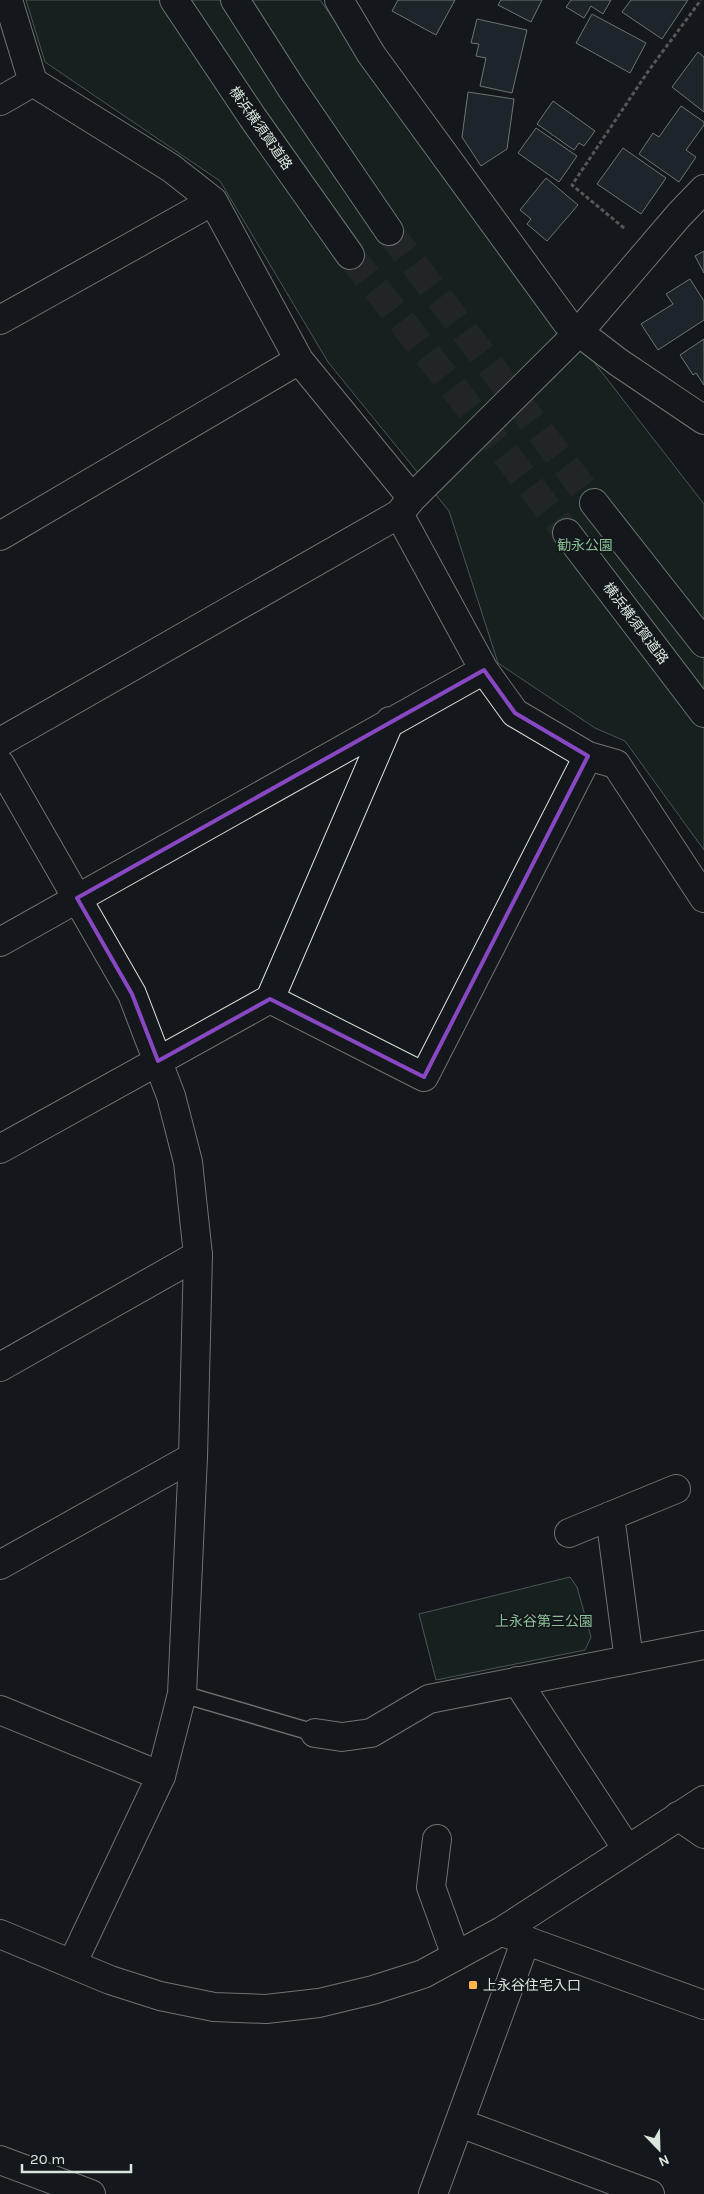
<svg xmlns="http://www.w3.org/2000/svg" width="704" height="2194" font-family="Karla,'Noto Sans JP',sans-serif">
<rect width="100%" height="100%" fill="#14181c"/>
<path fill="#1a2d24" stroke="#939e99" d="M26 0H320L396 107 704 504V850L625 741 595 728 498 663 449 511 328 362 220 181 45 62Z
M570 1577 577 1587 591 1637 585 1650 436 1680 419 1614Z"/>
<path fill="#2c363c" stroke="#d8e6dc" d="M398 0H455L436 35 392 11Z
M501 0H542L531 22 498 5Z
M571 0H611L603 14 591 6 584 18 566 7Z
M631 0H688L662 39 622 12Z
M592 14 646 43 630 73 576 43Z
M477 19 527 30 512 93 480 86 486 58 476 56 479 44 471 43Z
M698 52 704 57V112L672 87Z
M468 92 514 99 507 149 481 166 462 137Z
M553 101 595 131 584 146 579 143 574 150 537 124Z
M681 106 704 122V125L686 150 696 157 679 182 639 154 653 133 659 137Z
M536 128 577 156 559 182 518 153Z
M623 148 666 178 641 214 597 184Z
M546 178 578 205 547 241 527 224 531 219 520 210Z
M704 251V273L695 256Z
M690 279 704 301V320L658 350 641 324 673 304 666 294Z
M704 339V385L696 373 693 375 680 355Z"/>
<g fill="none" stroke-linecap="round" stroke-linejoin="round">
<path stroke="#313739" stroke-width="28" stroke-dasharray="28 14" stroke-linecap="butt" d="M389 231 594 503
M350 255 567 533"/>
<defs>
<path id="lane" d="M182 1694 315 1733"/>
<path id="street" d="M8 0 33 82 171 168 213 201 299 360 412 498
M339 0 371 54 567 323 618 362 704 420
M0 101 33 82
M704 189 679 215 578 333 412 498 399 514 484 670 515 713 588 756 616 764 704 898
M0 320 213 201
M0 536 299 360
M0 742 399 514
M0 942 484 670
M270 999 424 1077 588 756
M0 1149 270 999 390 721
M0 1367 198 1255
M610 1516 629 1660
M569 1533 676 1489
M0 1565 193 1457
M517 1681 627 1849
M0 1710 161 1776
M315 1733 342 1737 371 1733 429 1699 704 1645
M678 1816 704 1834
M437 1839 431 1887 456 1956
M508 1934 704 2005
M460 2123 650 2194
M0 2160 91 2194
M433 2194 526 1940"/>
<path id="secondary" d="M0 764 132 994 171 1096 188 1162 198 1255 193 1457 182 1694 161 1776 72 1964
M0 1934 110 1980 160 1996 214 2007 266 2009 319 2003 373 1990 423 1974 502 1931 704 1800"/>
<path id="highway" d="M174 0 253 118 350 255
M235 0 292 89 389 231
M594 503 704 643
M567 533 704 713"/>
</defs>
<use href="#lane" stroke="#d8e6dc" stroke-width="19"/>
<use href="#street" stroke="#d8e6dc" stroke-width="30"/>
<use href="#secondary" stroke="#d8e6dc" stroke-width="30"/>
<use href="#highway" stroke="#d8e6dc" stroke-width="30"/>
<path stroke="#9da8a2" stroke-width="3" stroke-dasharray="4 2.5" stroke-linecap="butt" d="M624 228 572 185 649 70 701 0"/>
<use href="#lane" stroke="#14181c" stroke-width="16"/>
<use href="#street" stroke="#14181c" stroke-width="28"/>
<use href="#secondary" stroke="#14181c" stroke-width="28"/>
<use href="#highway" stroke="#14181c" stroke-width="28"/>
</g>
<path d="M0 0H704V2194H0ZM484 670 515 713 588 756 424 1077 270 999 158 1061 132 994 77 898Z" fill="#14181c" fill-opacity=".55" fill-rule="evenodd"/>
<path fill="none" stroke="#8948c3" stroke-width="4" stroke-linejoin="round" d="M484 670 515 713 588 756 424 1077 270 999 158 1061 132 994 77 898Z"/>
<rect fill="#ffb74d" stroke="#14181c" stroke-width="2" x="468" y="1980" width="10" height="10" rx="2.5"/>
<g text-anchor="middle" stroke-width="4" stroke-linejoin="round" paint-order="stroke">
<g font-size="14" fill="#d8e6dc" stroke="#14181c">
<text transform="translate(261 128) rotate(55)" y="5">横浜横須賀道路</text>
<text transform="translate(636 623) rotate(53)" y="5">横浜横須賀道路</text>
</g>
<g font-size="14" fill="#8ac095" stroke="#14181c">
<text x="585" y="550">勧永公園</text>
<text x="544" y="1626">上永谷第三公園</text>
</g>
<g font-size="14" fill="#d8e6dc" stroke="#14181c" text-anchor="start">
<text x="483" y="1990">上永谷住宅入口</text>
</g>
</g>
<g transform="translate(659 2149) rotate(157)" stroke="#14181c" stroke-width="4" paint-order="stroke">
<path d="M0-4L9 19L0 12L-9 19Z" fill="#d8e6dc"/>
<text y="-8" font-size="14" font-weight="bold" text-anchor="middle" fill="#d8e6dc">N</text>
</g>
<path d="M22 2164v8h109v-8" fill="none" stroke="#d8e6dc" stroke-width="2.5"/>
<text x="30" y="2164" font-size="15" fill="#d8e6dc" stroke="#14181c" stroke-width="4" paint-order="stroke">20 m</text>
</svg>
